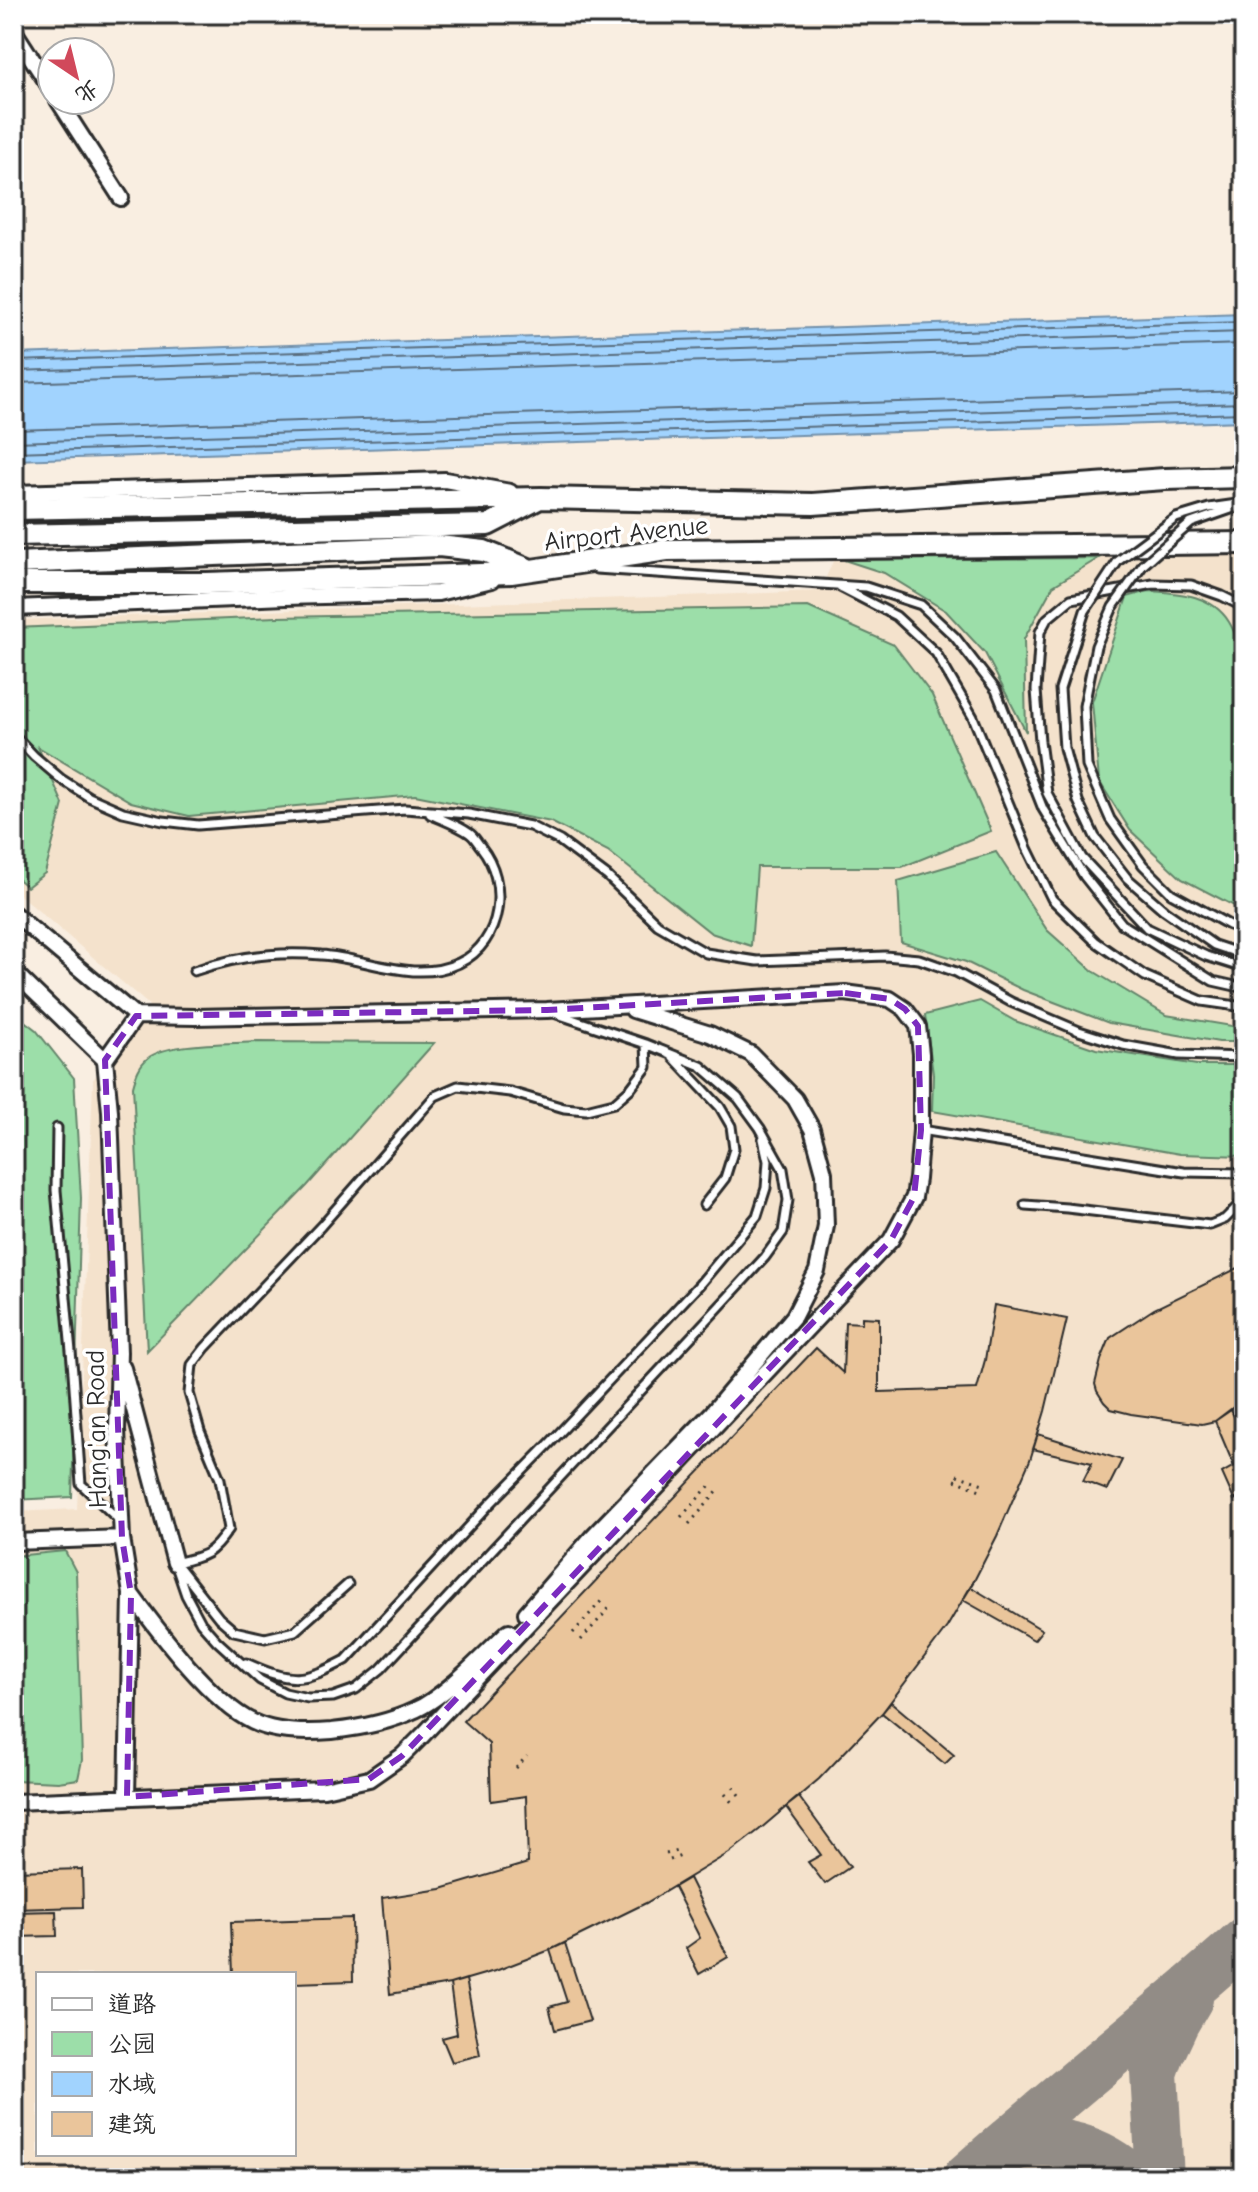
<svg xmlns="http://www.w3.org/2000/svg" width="1258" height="2192" font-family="'Comic Neue','LXGW WenKai TC',sans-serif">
<rect width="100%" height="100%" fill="#f9eee1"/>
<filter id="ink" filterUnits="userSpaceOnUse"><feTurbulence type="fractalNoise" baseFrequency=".0125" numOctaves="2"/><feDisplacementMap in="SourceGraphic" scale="16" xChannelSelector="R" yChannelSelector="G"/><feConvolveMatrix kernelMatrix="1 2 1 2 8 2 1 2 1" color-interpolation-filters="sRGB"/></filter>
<g filter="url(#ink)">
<path fill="#f4e2cc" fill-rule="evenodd" d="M1244 544V2178H14V1512L77 1509 93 1080 149 1005 14 890V620L820 591 837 552ZM38 1974H294V2154H38Z"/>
<path fill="#9cdea9" stroke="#64846a" stroke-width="2" d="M1099 558 1053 586 1024 639 1026 732 985 653 946 611 884 573 844 560Z
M1149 591C1178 593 1212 594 1229 622 1236 633 1239 647 1244 658V911L1182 879 1130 830 1099 781 1092 702 1127 597Z
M808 607 894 645 932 695 991 831 902 867H757L751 946 711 933 608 851 551 822 415 795 189 816 131 802 38 747 63 804 45 873 27 887 14 876V628L277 617Z
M996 852 1047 930 1093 971 1166 1015 1244 1028V1042H1219L1109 1023 1023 990 966 962 901 942 898 881Z
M980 1001 1015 1021 1096 1049 1197 1065H1244V1156L1180 1154 932 1111 933 1074 925 1015Z
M14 1013 36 1030 74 1078 81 1198 72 1497 14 1500Z
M257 1042 434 1043 307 1186 147 1351 133 1086C136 1075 139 1065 148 1058 167 1042 231 1044 257 1042Z
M65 1551 76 1572 82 1760 78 1779 58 1782 14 1780V1556Z"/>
<path fill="#a1d3fe" stroke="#7290aa" stroke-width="2" d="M1244 314V421L14 460V354Z"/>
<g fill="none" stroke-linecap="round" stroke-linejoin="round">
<path stroke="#5a6e7f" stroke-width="2" d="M14 361 1244 322
M14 371 1244 332
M14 383 1244 344
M14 430 1244 391
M14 442 1244 403
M14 452 1244 413"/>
<path stroke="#928c86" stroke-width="48" d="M993 2160C1000 2156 1008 2150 1015 2147 1050 2133 1107 2151 1131 2178
M966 2178C1057 2097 1154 2022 1244 1941
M1160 2178 1154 2073 1161 2053 1175 2023 1189 1999"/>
</g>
<path fill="#eac59b" stroke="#2b2b2b" stroke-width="2" d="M1244 1265V1399L1215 1421 1202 1424 1131 1414 1111 1409 1104 1402 1097 1391 1095 1384 1101 1360 1110 1338 1154 1309Z
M994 1305 1067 1319 1045 1411 1030 1460 997 1536 975 1579 947 1627 882 1713 819 1779 759 1830 729 1853 646 1903 550 1950 498 1970 450 1984 390 1994 382 1898 441 1889 528 1863 526 1796 491 1801 489 1744 463 1721 816 1348 843 1373 845 1322 862 1323V1317L879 1318V1392L977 1389 985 1360Z
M1231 1410 1244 1438V1495L1234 1500 1222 1473 1234 1466 1215 1421Z
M1038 1434 1122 1460 1107 1490 1083 1481 1092 1463 1033 1449Z
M971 1587 1042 1630 1034 1640 963 1600Z
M891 1702 954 1755 945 1764 882 1713Z
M799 1797 850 1867 825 1884 808 1862 821 1855 786 1807Z
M82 1869 83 1907 14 1909V1871Z
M689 1878 728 1957 699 1974 686 1948 700 1938 674 1887Z
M56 1911 57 1936 14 1937V1912Z
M352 1918 353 1981 294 1983V1974H233L231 1922Z
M565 1943 590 2021 555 2030 549 2007 567 2002 550 1950Z
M466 1979 480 2055 452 2062 442 2038 457 2034 450 1984Z"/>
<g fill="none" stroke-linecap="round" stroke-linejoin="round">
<defs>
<path id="lane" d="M596 569 866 587 921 605 955 637 996 690 1043 809 1084 876 1122 924 1213 981 1244 988
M840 587 896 616 936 653 973 717 1027 848 1052 899 1096 942 1145 976 1202 1001 1244 1007
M1244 607 1222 596 1191 585 1153 584 1071 599 1047 619 1040 632 1036 690 1040 741 1047 793 1082 858 1147 928 1206 956 1244 968
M14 735 34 756 61 779 89 797 123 812 163 821 198 825 405 809 469 814 530 826 560 841 607 876 658 925 706 953 757 961 885 956 919 959 956 972 1011 1002 1079 1031 1123 1045 1179 1055 1244 1057
M1171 893 1229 925 1244 929
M194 971C236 956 276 951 321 955 367 958 414 984 459 963 503 942 509 882 481 847 477 842 474 836 469 833 458 825 443 820 430 814
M673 1057 720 1107 731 1126 734 1149 725 1178 704 1205
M57 1128 56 1190 73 1373 81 1484 119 1520
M921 1130 1184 1172 1244 1173
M1025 1205 1067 1208 1210 1225 1225 1219 1244 1200
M175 1563 186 1595 201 1623 217 1641 260 1680 285 1693 308 1698 333 1697 356 1689 381 1669 719 1307 765 1257 783 1232 788 1200 783 1169 760 1128 738 1098 701 1066 646 1044 557 1014
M175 1563C206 1556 211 1555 229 1529L220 1479 200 1431 189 1393 192 1365 205 1348 321 1226 435 1096 458 1086 510 1092 564 1108 586 1110 614 1103 631 1088 647 1067 646 1044
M179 1567 219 1618 234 1631 265 1638 295 1631 348 1584
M246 1663C291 1683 302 1683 346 1660L489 1505 550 1443 699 1285 757 1216 766 1188 768 1161 763 1139"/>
<path id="street" d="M14 31 52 90
M58 100 121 198
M14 493 445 480 510 492
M14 608 285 597 438 593 492 580
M14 914 136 1016
M14 972 105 1060
M105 1060 110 1111 119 1352 117 1430 122 1538 131 1594 127 1797
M123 1368 175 1563
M14 1542 122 1538
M131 1594C159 1632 211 1702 253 1722 276 1733 307 1733 332 1731 360 1728 390 1722 415 1710 445 1697 484 1654 509 1631
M526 1613 592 1537 712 1413 794 1316 817 1271 826 1226 824 1173 812 1129 795 1099 751 1054 710 1034 633 1010
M14 1802 324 1789 369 1779 402 1756 423 1735 891 1240 914 1197 917 1179 921 1130V1054L918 1026 905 1009 890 999 845 993 547 1010 195 1017 136 1016 105 1060"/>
<path id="secondary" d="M14 509 541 498 813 504 1165 479 1244 477
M14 535 488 525 538 499
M14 563 439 546 484 551 526 568
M14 583H207L511 573 667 550 1244 543"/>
</defs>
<use href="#lane" stroke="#2b2b2b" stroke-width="13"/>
<use href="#street" stroke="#2b2b2b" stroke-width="20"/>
<use href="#secondary" stroke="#2b2b2b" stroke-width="26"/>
<path stroke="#2b2b2b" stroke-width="3" stroke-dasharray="2 6" stroke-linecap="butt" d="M957 1475 983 1484
M955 1480 980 1490
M681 1517 711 1484
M689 1524 719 1490
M573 1633 603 1599
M581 1640 611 1606
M516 1768 527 1756
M733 1787 742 1799
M725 1794 733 1804
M666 1854 677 1851
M670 1860 681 1856"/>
<use href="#lane" stroke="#fff" stroke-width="7"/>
<use href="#street" stroke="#fff" stroke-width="14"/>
<use href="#secondary" stroke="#fff" stroke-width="20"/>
<defs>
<path id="lane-bridge" d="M1244 503 1209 508 1176 518 1118 561 1085 611 1060 689 1064 748 1078 801 1095 837 1127 878 1164 910 1214 945 1244 955
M1171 893 1143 865 1110 819 1087 766 1084 706 1096 646 1113 607 1143 565 1191 523 1234 508"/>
</defs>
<use href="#lane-bridge" stroke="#2b2b2b" stroke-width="13" stroke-linecap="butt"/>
<use href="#lane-bridge" stroke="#fff" stroke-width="7"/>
</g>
</g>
<path fill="none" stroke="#7b2cbf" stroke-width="6" stroke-dasharray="16 10" stroke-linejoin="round" d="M845 993 890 999 905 1009 918 1026 921 1130 914 1197 891 1240 402 1756 369 1779 127 1797 131 1594 122 1538 105 1060 136 1016 547 1010Z"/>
<g text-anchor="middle" stroke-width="7" stroke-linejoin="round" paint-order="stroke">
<g font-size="26" fill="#2b2b2b" stroke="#fff">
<text transform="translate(626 533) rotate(-6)" y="9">Airport Avenue</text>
<text transform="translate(96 1429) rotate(-91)" y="9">Hang'an Road</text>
</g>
</g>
<rect width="1258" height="2192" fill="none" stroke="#fff" stroke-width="48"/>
<rect x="24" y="24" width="1210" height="2144" fill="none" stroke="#2b2b2b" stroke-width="3" filter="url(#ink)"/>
<rect x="36" y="1972" width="260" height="184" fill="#ffffff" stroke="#aaaaaa" stroke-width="2"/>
<rect x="52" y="1998" width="40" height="12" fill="#ffffff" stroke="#aaaaaa" stroke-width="2"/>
<text x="108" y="2012" font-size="24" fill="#2b2b2b">道路</text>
<rect x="52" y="2032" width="40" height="24" fill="#9cdea9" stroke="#aaaaaa" stroke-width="2"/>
<text x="108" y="2052" font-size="24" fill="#2b2b2b">公园</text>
<rect x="52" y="2072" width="40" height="24" fill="#a1d3fe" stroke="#aaaaaa" stroke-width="2"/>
<text x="108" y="2092" font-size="24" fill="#2b2b2b">水域</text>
<rect x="52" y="2112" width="40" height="24" fill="#eac59b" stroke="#aaaaaa" stroke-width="2"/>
<text x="108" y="2132" font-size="24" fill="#2b2b2b">建筑</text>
<g transform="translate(76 76) rotate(145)"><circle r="38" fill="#ffffff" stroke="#aaaaaa" stroke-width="2"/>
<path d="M0-6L14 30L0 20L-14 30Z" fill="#d1495b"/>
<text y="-12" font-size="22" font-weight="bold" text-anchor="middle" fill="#2b2b2b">北</text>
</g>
</svg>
